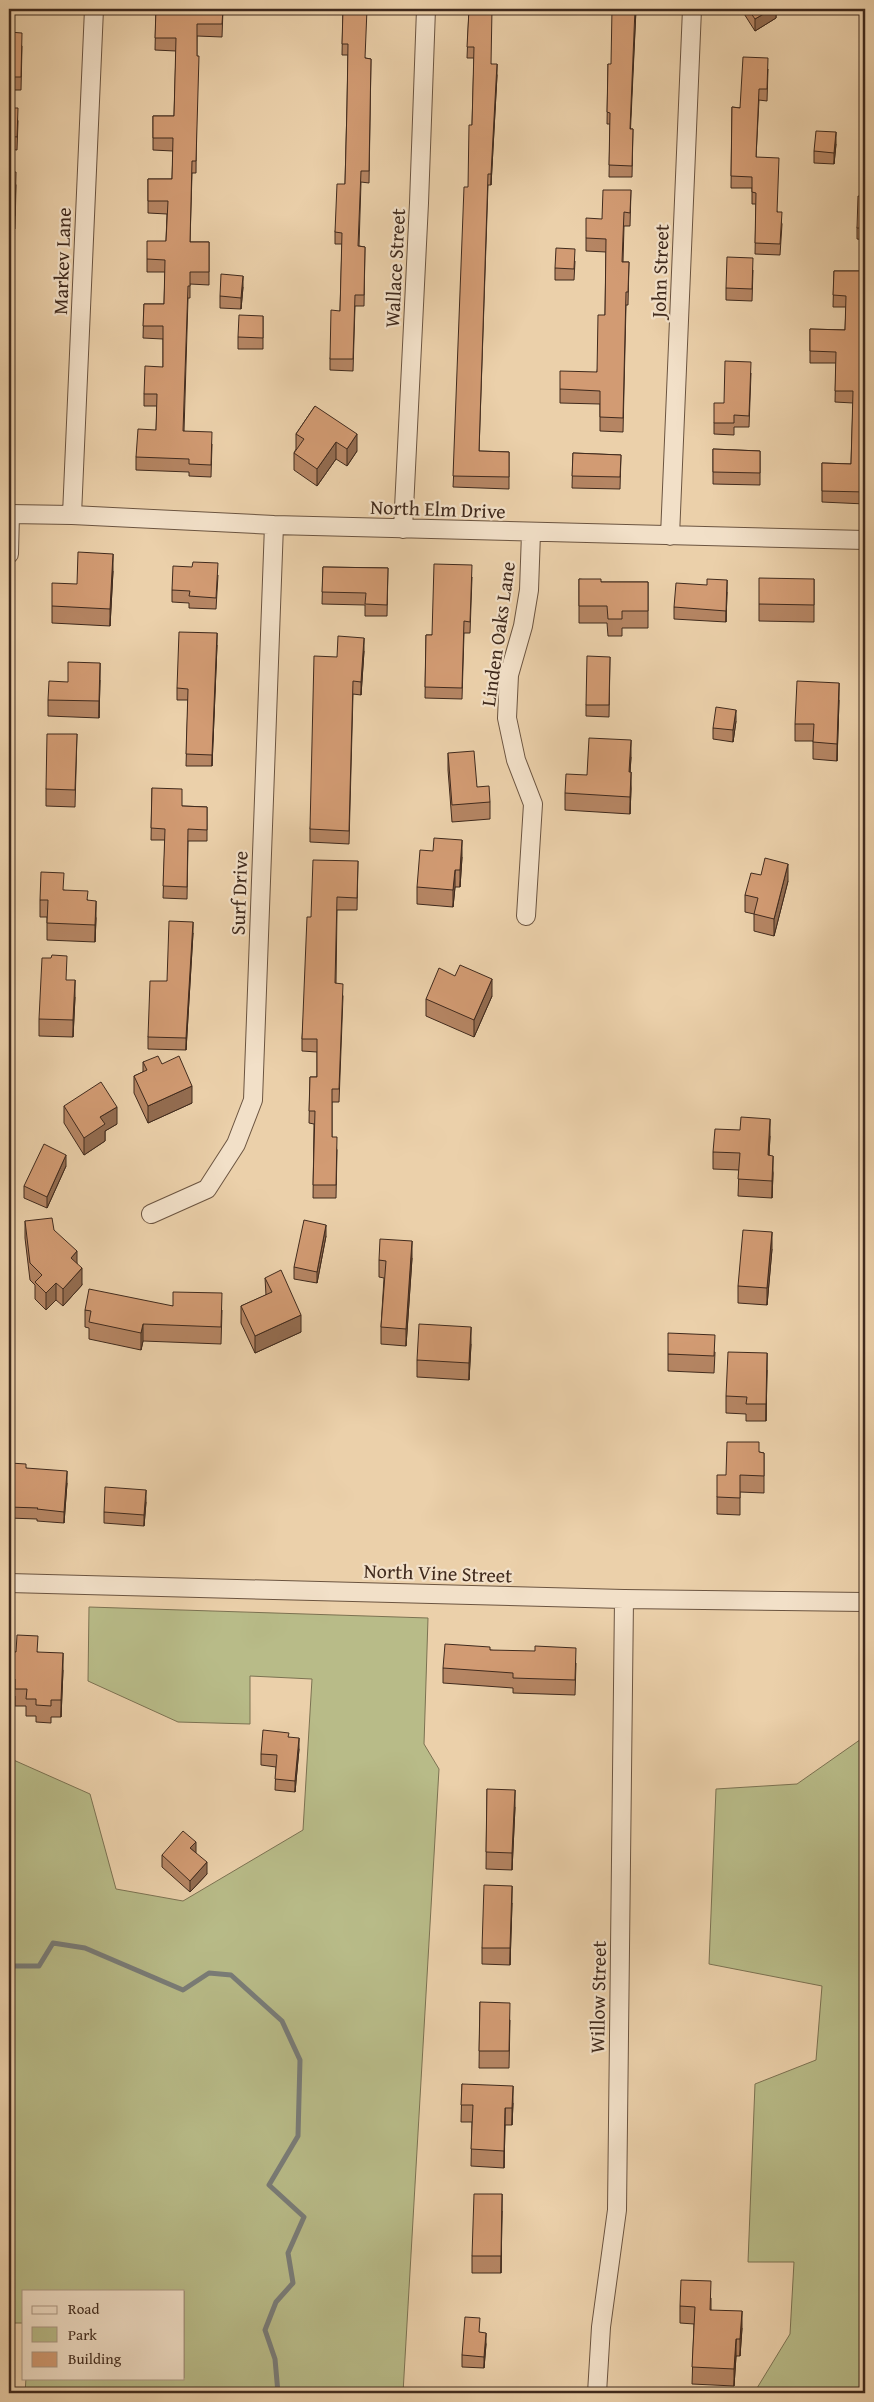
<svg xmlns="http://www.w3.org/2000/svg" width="874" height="2402" font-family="'Gentium Book Plus',serif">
<rect width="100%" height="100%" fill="#ebd0aa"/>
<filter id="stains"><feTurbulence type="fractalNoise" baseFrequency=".004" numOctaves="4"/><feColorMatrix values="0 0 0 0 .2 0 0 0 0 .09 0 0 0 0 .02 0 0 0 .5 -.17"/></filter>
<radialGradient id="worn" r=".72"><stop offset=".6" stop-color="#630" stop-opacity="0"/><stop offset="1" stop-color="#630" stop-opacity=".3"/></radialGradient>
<path fill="#b8bb88" stroke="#7c7252" d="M89 1607 428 1618 424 1744 439 1769 403 2393H25L26 2378H184V2291H24V2323H9V1758L90 1794 116 1889 183 1901 303 1830 312 1679 250 1676V1724L178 1722 88 1681Z
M865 1709V2393H754L790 2334 794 2262H748L755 2084 816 2060 822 1986 709 1964 716 1789 797 1784 864 1737Z"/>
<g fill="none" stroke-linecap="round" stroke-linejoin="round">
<path stroke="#797c78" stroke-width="5" d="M9 1966H39L53 1943 85 1948 183 1990 209 1973 231 1975 282 2021 300 2060 298 2136 269 2185 304 2217 288 2253 293 2283 276 2302 265 2330 275 2359 278 2393"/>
<defs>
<path id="street" d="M9 514 72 515 274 525 865 540
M72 515 94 9
M403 529 419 203 426 9
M670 536 692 9
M9 554 10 514
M526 916 533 804 516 760 507 718 509 675 523 626 529 590 531 533
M151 1214 207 1189 236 1144 253 1100 274 525
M9 1583 624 1599 865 1602
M597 2393 601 2327 617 2210 624 1599"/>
</defs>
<use href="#street" stroke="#6b5440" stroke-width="20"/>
<use href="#street" stroke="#f2e0c8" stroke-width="18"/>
</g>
<path fill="#b58563" stroke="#402a1d" d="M156 9 171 10 223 9 222 37 197 36 196 173H192L190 242H209V285L190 284V298H188L184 431 212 444 211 477 189 476V472L136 470V457L156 430 157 406H144V394L163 367V339L143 338 144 304H164L165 272H147V259L166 241 167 214 148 213V179H172L173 151 153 150V116H174L176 51 155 50Z
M343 9 365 58 371 59 369 183 361 182 359 246 365 247 364 306H355L353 371 330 370V359L340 311 342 244H335V232L345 184 347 106 348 55H342Z
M469 9 491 64 497 75 491 185H488L479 451 509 452V489L453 487 472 125 474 58H467Z
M741 9H776V18L755 31Z
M863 9H865V51H862Z
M9 32 22 46 21 90H14L13 108 18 121 17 150 9 149Z
M608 64 630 129H633L632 177H609L610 124H607Z
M768 69 767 101 759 100 756 157 782 224 780 255 755 254 756 204H752V188H731L732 107 740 108Z
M865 112V155H860V143Z
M836 144 834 164 814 163V151Z
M9 172 16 185 15 229H9Z
M631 190 630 226H624L623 262H629L628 305H626L623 432 600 431V404L560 403V389L597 372 605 315 606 252 586 251V238L602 219Z
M865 197V240L857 239V228Z
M575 261 574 280H555V268Z
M753 270 752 301 726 300V288Z
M834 271H865V504L822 502V463L851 464 853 403 835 402 836 363H810V329L845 330 846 307H833Z
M243 287 241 309 220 308V296Z
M9 293H12V328H9Z
M263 316V349H238V337Z
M751 373 749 427H734V435L714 434V423L724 403Z
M315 406 357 451 347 466 336 459 317 486 294 470V453L296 449V434Z
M713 449 760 451V485L713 484Z
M573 453 621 455 620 489 572 488Z
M323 567 388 568 387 616H365V605L322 604Z
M113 571 110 626 52 623V606L77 584Z
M218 575 216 609 189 608V603L172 602V590Z
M472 577 470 633H464L462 699 425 698 426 635H432Z
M579 579 601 582H648V628H622V636H608L607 623H579Z
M814 579V622L759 621V604Z
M727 592 726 622 674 619V607Z
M217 645 212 766H186L188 700H177V688Z
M364 651 361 695 353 694 349 844 310 842V829L337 657Z
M610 657 609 717 586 716V705Z
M100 680 99 718 48 716V700L68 682Z
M839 700 837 761 813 759V741H795V724Z
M736 721 733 742 713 739V728Z
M77 734 75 807 46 806V789Z
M448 753 490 802V819L452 822 448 770Z
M631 757 630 772 631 789 630 814 565 810V793L587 775Z
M152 788 182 806 207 807V841H188L187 899 163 898 165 840H151Z
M462 857 460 887H455L453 907 417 904V887Z
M358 861 357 910H337L336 983 343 996 339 1102H332V1137L337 1150 336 1198H313L314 1124 309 1123 310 1077H317V1052L302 1051V1039L311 917Z
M788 881 774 936 754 931V914L745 912V895Z
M64 890 88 900 96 918 95 942 47 940V917H40V900Z
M193 933 186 1050 148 1049V1037L167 981Z
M492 996 474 1037 426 1016V999Z
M75 997 73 1037 39 1036V1019Z
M143 1062 162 1064 192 1103 148 1123 134 1093V1076L143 1072Z
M64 1106 117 1124 105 1131V1141L84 1155 64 1123Z
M770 1136 769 1155 773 1173 772 1198 738 1196 739 1170 713 1169V1152Z
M66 1166 47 1208 24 1198V1186Z
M25 1221 54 1230 77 1263 82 1285 63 1306 56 1300 46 1310 35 1299V1285L30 1280 25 1238Z
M326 1236 317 1283 294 1279V1267Z
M772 1249 767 1305 738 1303V1286Z
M412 1258 406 1346 381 1344V1327L384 1278 379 1277V1260Z
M265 1278 301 1332 255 1353 241 1323V1306L266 1295Z
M173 1306 222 1310 221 1344 143 1341 141 1350 89 1339V1328L85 1327V1310Z
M471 1344 469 1380 417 1377V1360Z
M715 1352 714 1373 668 1371V1354Z
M767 1370 766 1421H746V1414L726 1413V1396Z
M759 1452 764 1453V1493L740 1492V1515L717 1514V1497L726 1475Z
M26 1468 67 1483 64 1523 37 1521V1519L9 1518V1480Z
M146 1502 144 1526 104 1523V1512Z
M490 1650 576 1663 575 1695 513 1693V1688L443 1683V1668Z
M9 1652H38L63 1670 61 1717H51V1723L36 1722V1716H26V1706H15V1696H9Z
M289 1737 299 1749 295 1792 275 1790 276 1767 261 1765V1754Z
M487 1789 515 1807 512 1870 486 1869Z
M196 1853 207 1874 190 1892 162 1867V1855Z
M512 1903 510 1965 482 1964V1948Z
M480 2002 510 2020 509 2068H479Z
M462 2084 513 2103 512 2125H505L504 2168 471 2166 472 2122H461Z
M502 2211 501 2273H472V2256Z
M711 2298V2310L742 2328 740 2356H736L734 2386 692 2384 694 2324 680 2323V2306Z
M480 2332 486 2344 484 2368 462 2367V2355Z"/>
<path fill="#936c50" stroke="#402a1d" d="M636 9 630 140V129Z
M772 9H776V18L755 31V19Z
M497 64V75L491 185V174Z
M836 132V144L834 164V153Z
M243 276V287L241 309V298Z
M357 434V451L347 466V449Z
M336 442V459L317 486V469Z
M113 554V571L110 626V609Z
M727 580V592L726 622V611Z
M217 633V645L212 766V755Z
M364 638V651L361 695V682Z
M100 663V680L99 718V701Z
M839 683V700L837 761V744Z
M736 710V721L733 742V730Z
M631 740V757L629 789V772Z
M631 772V789L630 814V797Z
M462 840V857L460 887V870Z
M788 864V881L774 936V919Z
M455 870V887L453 907V890Z
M96 901V918L95 942V925Z
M193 922V933L186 1050V1038Z
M492 979V996L474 1037V1020Z
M75 980V997L73 1037V1020Z
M192 1086V1103L148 1123V1106Z
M117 1107V1124L105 1131V1141L84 1155V1138L100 1117Z
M770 1119V1136L768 1172V1155Z
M66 1155V1166L47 1208V1197Z
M773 1156V1173L772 1198V1181Z
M326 1225V1236L317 1283V1272Z
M772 1232V1249L767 1305V1288Z
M412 1241V1258L406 1346V1329Z
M77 1251V1268L71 1258Z
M82 1268V1285L63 1306V1289Z
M56 1283V1300L46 1310V1293Z
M301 1315V1332L255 1353V1336Z
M143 1324V1341L141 1350V1333Z
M471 1327V1344L469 1380V1363Z
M767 1353V1370L766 1421V1404Z
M67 1471V1483L64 1523V1512Z
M146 1490V1502L144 1526V1515Z
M63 1653V1670L61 1717V1700Z
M299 1738V1749L295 1792V1781Z
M515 1790V1807L512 1870V1853Z
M196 1842V1853L190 1848Z
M207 1862V1874L190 1892V1881Z
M512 1886V1903L510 1965V1948Z
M513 2086V2103L512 2125V2108Z
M505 2108V2125L504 2168V2151Z
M502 2194V2211L501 2273V2256Z
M742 2311V2328L740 2356V2339Z
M486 2333V2344L484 2368V2357Z
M736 2339V2356L734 2386V2369Z"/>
<path fill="#d29b73" stroke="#402a1d" d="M156 9 171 10V9H223L222 24H197V56H199L196 161H192L190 242H209V272H190V286H188L183 431 212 432 211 465 189 464V459L136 457 138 429 156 430 157 394H144L145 366 163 367V326H143L144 304H164L165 260 147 259V241H166L168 201H148V179H172L173 138H153V116H174L176 38H155Z
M343 9H367L365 58 371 59 369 171H361L358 246 365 247 364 295H355L353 359H330L331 310 340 311 342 233 335 232 337 184H345L347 106 348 44H342Z
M469 9H492L491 64H497L491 174H488L479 451 509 452V477L453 476 464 187H468L469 125H472L474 47H467Z
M612 9H635L630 129H633L632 166 609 165 610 113 607 112 608 64H611Z
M748 9H772L755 19Z
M863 9H865V40H862Z
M9 32 22 33 21 77H14L13 108H18L17 137 9 136Z
M743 57 768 58 767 89H759L756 157 779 158 777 212H782L780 244 755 243 756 193 752 192V177L731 176 732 107 740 108Z
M861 112H865V143H860Z
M816 131 836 132 834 153 814 151Z
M9 172H16L15 216H9Z
M603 190H631L630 213 624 212 622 262H629L628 292H626L623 418 600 417V391L560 389V371L597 372 598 315H605L606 239 586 238V218L602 219Z
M858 196 865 197V228H857Z
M556 248 575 249 574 269 555 268Z
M727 257 753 258 752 289 726 288Z
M834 271H865V492L822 491V463L851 464 853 391H835L836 352 810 351V329L845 330 846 296 833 295Z
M221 274 243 276 241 298 220 296Z
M9 293H12V317H9Z
M239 315 263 316V338L238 337Z
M725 361 751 362 749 416 734 415V423H714V403H724Z
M315 406 357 434 347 449 336 442 317 469 294 453 304 439 296 434Z
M713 449 760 451V473L713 472Z
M573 453 621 455 620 477 572 476Z
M78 552 113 554 110 609 52 606V583L77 584Z
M193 562 218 563 216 598 189 596 190 591 172 590 173 566 192 567Z
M434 564 472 565 470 622 464 621 462 688 425 687 426 635H432Z
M323 567 388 568 387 605 365 604 366 593 322 592Z
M759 578 814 579V605L759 604Z
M579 579H601V582H648V611H622V619H608L607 606H579Z
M707 579 727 580 726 611 674 607 676 583 707 585Z
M179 632 217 633 212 755 186 754 188 689 177 688Z
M338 636 364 638 361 682 353 681 349 831 310 829 314 656 337 657Z
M587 656 610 657 609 705H586Z
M68 662 100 663 99 701 48 700 49 681 68 682Z
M797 681 839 683 837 744 813 742 814 724H795Z
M716 707 736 710 733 730 713 728Z
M47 734H77L75 790 46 789Z
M589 738 631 740 629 772H631L630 797 565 793 566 774 587 775Z
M474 751 477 787 489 786 490 802 452 805 448 753Z
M152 788 182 789V806L207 807V830L188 829 187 887 163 886 165 829 151 828Z
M434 838 462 840 460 870H455L453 890 417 887 420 850 433 851Z
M765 858 788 864 774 919 754 914 758 898 745 895 751 873 761 875Z
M313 860 358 861 357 898 337 897 335 983 343 984 339 1089H332V1137H337L336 1185H313L315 1111H309L310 1077H317V1039H302L307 917H311Z
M41 872 64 873 63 890 88 891 87 900 96 901 95 925 47 923 48 900H40Z
M169 921 193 922 186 1038 148 1037 150 981H167Z
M52 955 67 956 66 980H75L73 1020 39 1019 42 958H51Z
M460 965 492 979 474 1020 426 999 439 968 455 976Z
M158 1056 162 1064 179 1056 192 1086 148 1106 134 1076 147 1070 143 1062Z
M101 1082 117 1107 100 1117 105 1124 84 1138 64 1106Z
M741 1117 770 1119 768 1155 773 1156 772 1181 738 1179 740 1153 713 1152 715 1129 740 1130Z
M44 1144 66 1155 47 1197 24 1186Z
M52 1218 54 1230 77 1251 71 1258 82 1268 63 1289 56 1283 46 1293 35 1282 42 1275 30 1263 25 1221Z
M304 1220 326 1225 317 1272 294 1267Z
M743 1230 772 1232 767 1288 738 1286Z
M380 1239 412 1241 406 1329 381 1327 386 1261 379 1260Z
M281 1270 301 1315 255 1336 241 1306 272 1292 265 1278Z
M89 1289 173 1306V1292L222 1293 221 1327 143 1324 141 1333 89 1322 91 1311 85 1310Z
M419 1324 471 1327 469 1363 417 1360Z
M668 1333 715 1335 714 1356 668 1354Z
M728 1352 767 1353 766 1404H746L747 1397 726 1396Z
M727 1442H759V1452L764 1453V1476L740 1475V1498L717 1497V1475H726Z
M10 1463 26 1464V1468L67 1471 64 1512 37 1509 38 1508 9 1507V1480Z
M105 1487 146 1490 144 1515 104 1512Z
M17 1635 38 1636 37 1652 63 1653 61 1700H51V1706L36 1705V1699H26L27 1689H15V1679H9V1652H16Z
M445 1644 490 1647V1650L535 1651V1646L576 1648 575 1680 513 1678V1673L443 1668Z
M263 1730 289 1733 288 1737 299 1738 295 1781 275 1779 277 1755 261 1754Z
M487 1789 515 1790 512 1853 486 1852Z
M183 1831 196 1842 190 1848 207 1862 190 1881 162 1855Z
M484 1885 512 1886 510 1948H482Z
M480 2002 510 2003 509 2051H479Z
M462 2084 513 2086 512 2108H505L504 2151 471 2149 473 2105H461Z
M474 2194H502L501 2256H472Z
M681 2280 711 2281 710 2310 742 2311 740 2339H736L734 2369 692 2367 695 2307 680 2306Z
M465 2317 480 2318 479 2332 486 2333 484 2357 462 2355Z"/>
<g text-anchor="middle" stroke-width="4.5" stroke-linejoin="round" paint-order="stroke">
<g font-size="20" fill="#402a1d" stroke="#f2e0c8">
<text transform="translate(62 261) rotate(-88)" y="7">Markev Lane</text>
<text transform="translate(395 268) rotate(-87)" y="7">Wallace Street</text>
<text transform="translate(660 271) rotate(-88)" y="7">John Street</text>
<text transform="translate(438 509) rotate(2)" y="7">North Elm Drive</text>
<text transform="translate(498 634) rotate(-82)" y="7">Linden Oaks Lane</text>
<text transform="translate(239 893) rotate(-88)" y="7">Surf Drive</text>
<text transform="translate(438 1573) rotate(2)" y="7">North Vine Street</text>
<text transform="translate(598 1997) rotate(-89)" y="7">Willow Street</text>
</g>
</g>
<rect width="874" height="2402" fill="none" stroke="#ebd0aa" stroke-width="30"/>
<rect x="10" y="10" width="854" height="2382" fill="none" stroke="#402a1d" stroke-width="2.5"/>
<rect x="15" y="15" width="844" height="2372" fill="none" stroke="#402a1d"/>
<rect x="22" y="2290" width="162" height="90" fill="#f2e0c8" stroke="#ab9784"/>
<rect x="32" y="2306" width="25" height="8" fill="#f2e0c8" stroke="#ab9784"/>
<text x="68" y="2314" font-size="15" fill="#402a1d">Road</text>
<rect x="32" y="2327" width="25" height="15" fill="#b8bb88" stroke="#ab9784"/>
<text x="68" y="2340" font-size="15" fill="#402a1d">Park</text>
<rect x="32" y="2352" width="25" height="15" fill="#d29b73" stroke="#ab9784"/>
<text x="68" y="2364" font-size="15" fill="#402a1d">Building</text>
<rect width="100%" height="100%" filter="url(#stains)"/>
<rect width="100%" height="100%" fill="url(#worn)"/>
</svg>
